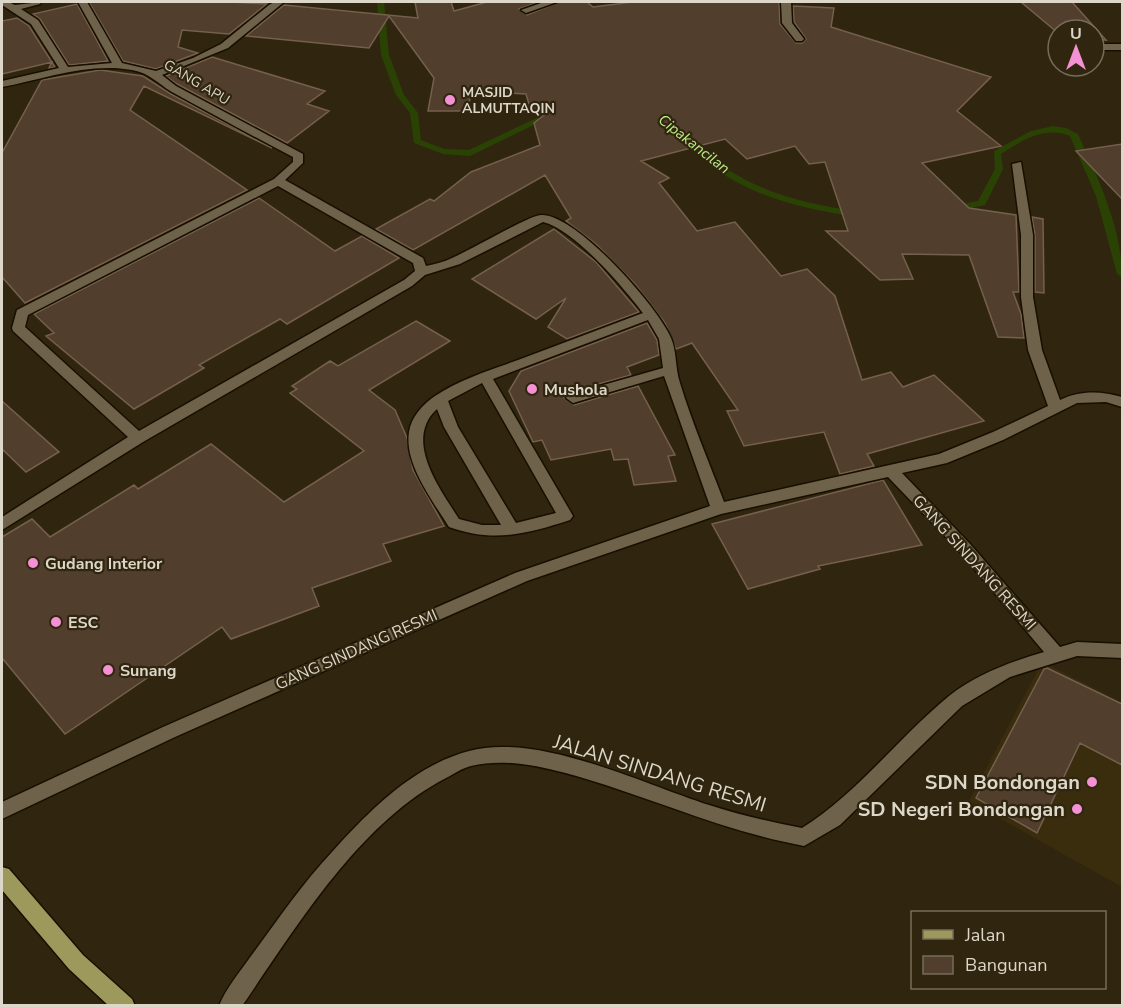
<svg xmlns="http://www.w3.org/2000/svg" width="1124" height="1007" font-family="'Nunito Sans',sans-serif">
<rect width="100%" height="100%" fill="#30260f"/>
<path fill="#3a2d0e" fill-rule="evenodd" d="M1042 662 1122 702 1045 667 1022 713 1122 765V887L969 801ZM1018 718 1077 749 1037 833 976 798Z"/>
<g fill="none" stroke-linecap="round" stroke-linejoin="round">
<path fill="#2a4204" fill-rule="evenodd" d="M377 2H384L389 55 404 95 418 113 421 140 444 149 469 150 547 113 554 115 470 156 443 154 414 143 410 113 396 95 381 55Z
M1053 126 1066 128 1078 134C1098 179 1122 227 1122 277L1117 274 1096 196 1070 136C1044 126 1023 140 1001 154L1003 169 985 205 951 212 946 209 948 207 978 201 995 169 994 151 1031 131Z
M684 133H690C699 142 706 153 716 161 756 192 806 204 856 211L861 214 856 217C804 209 751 197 709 164 699 156 693 145 684 137Z"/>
</g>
<path fill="#513e2c" stroke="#75604d" stroke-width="1.5" d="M89 2H231L267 4 229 34 182 30 178 47 198 53 156 69 123 61Z
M415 2H451L454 11 487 2H539L519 9 527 15 559 2H587L593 7 633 2H779L780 24 796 43H802L806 39 794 22 793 6 834 8 831 27 991 77 957 111 1001 146 922 163 969 208 1016 215 1019 292H1013L1021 314 1024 338 998 337 969 255 902 254 913 279 880 280 826 231H848L825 162 809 164 795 146 747 159 725 139 641 161 669 178 659 183 697 231 735 222 781 276 807 269 835 296 862 380 891 372 903 387 934 375 984 421 867 454 874 466 840 474 824 432 744 446 727 411 738 410 692 343 676 349 665 323 635 284 596 244 566 221 571 218 545 175 413 250 376 229 430 199 434 201 471 172 540 145 534 123 549 111H531L526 94 471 91 468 111H428L434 78 389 16 369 48 246 36 284 5 418 18Z
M1021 2H1072L1106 40 1094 39V30H1058V33Z
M77 4 108 61 69 65 40 19 33 14Z
M17 18 29 26 55 67 49 68 52 62 2 74V21Z
M212 57 325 91 307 104 329 111 287 143 177 84 166 76Z
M100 70 143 76 171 94 272 148 144 86 130 110 247 190 25 303 2 277V153L42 80Z
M1122 144V199L1076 151Z
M259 198 335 251 362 236 399 258 287 324 280 319 199 365 204 368 134 409 46 336 54 333 34 314Z
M1032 217 1043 219 1044 293 1035 292V235Z
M554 229 596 262 639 312 567 339 548 327 566 298 536 319 472 279Z
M416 321 450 341 369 390 395 410 407 438 413 470 444 526 383 544 391 561 312 588 319 606 231 639 222 627 65 734 2 658V537L32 519 50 537 134 485 138 489 211 444 284 502 364 451 290 393 297 389 292 386 330 361 338 366Z
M647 323 657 340 659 355 627 367 631 375 567 393 564 398 574 405 638 386 675 455 668 456 676 481 634 485 628 459 614 460 611 449 551 460 542 440 533 442 509 391 521 371Z
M2 401 59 452 26 472 2 449Z
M883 480 922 545 818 566 820 569 748 589 712 524Z
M1047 668 1122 704V765L1080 743 1037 833 976 798 1044 669Z"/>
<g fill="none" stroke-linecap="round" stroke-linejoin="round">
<defs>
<path id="minor" d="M2 2H8L15 5 41 2 40 4 21 9 38 20 68 67 112 63 78 2H87L122 63 156 71 193 58 221 44 269 5 274 2H284L228 48 162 75 176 86 303 154V163L285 180 423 258 426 266C435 264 444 262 452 258 469 251 531 214 542 215 577 215 658 307 671 338 677 352 675 368 680 383 692 423 709 462 724 502L939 454 993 432 1048 406 1028 350 1021 297V235L1012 164 1021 162 1033 235V297L1042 350 1060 400C1080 390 1102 391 1122 397V407L1106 402 1077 403 1003 440 947 463 902 473 970 544 1060 647 1077 642 1122 644V658L1077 656 1010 677 962 706 840 825 804 846C727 832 657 800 583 778 547 768 508 757 471 766 462 768 454 774 446 778 359 823 297 926 242 1006H219C226 988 240 972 251 956 277 921 302 884 332 852 369 811 413 766 469 751 538 732 643 784 709 805 740 815 771 822 802 828 858 793 898 738 949 696 977 674 1010 662 1044 652L960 552 888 477 721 514 527 581 175 737 2 819V802L163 727 515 573 710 506 664 376 573 403 566 398 568 395 663 368 659 339 648 320 493 379 573 516 570 520C527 534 493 543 449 527 433 501 404 464 409 432 411 417 423 404 435 396 460 379 491 370 518 360 560 344 601 329 643 313 623 287 575 230 543 222L460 264 425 275 412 286 143 442 2 530V517L128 437 13 331 12 328 17 310 274 179 293 162V157C253 136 212 114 172 92 158 84 150 73 132 70 89 62 44 79 2 87V81L59 68 31 24 2 5ZM278 186 413 263 415 271 404 280 139 431 25 327 28 315ZM482 383 556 513 516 523 458 427 448 401ZM437 409 444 427 501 525H482L459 519C440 489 403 440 437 409Z
M544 2H557L526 13 521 10Z
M781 2H791L792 23 804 39 802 41H796L782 23Z
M1094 44H1122V50H1094Z"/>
<path id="major" d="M2 867 9 869 83 955 132 999 135 1006H109L69 969 2 890Z"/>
</defs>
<use href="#minor" stroke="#180f00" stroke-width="3"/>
<use href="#major" stroke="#180f00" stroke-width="3"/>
<use href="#minor" fill="#6e634a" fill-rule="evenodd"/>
<use href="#major" fill="#9d985b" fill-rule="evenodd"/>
</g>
<g fill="#f491d4" stroke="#30260f" stroke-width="2">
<circle cx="450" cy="100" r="6"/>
<circle cx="532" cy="389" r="6"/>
<circle cx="33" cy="563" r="6"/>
<circle cx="56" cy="622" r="6"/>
<circle cx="108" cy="670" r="6"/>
<circle cx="1092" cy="782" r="6"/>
<circle cx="1077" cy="809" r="6"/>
</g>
<g text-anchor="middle" stroke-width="4.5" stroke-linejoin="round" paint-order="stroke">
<g font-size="14" fill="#ddd7ca" stroke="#30260f">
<text transform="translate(197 82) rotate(31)" y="5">GANG APU</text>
</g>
<g font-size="14" font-weight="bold" fill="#ddd7ca" stroke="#30260f" text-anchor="start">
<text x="462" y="97">MASJID<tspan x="462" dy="16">ALMUTTAQIN</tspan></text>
</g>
<g font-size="15" font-style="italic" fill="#bcec85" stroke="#30260f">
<text transform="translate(694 144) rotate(38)" y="5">Cipakancilan</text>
</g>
<g font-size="16" font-weight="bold" fill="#ddd7ca" stroke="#30260f" text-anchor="start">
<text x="544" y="395">Mushola</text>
<text x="45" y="569">Gudang Interior</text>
<text x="68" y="628">ESC</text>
<text x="120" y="676">Sunang</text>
</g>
<g font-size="16" fill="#ddd7ca" stroke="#30260f">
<text transform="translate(975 562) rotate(48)" y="6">GANG SINDANG RESMI</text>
<text transform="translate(356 649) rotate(-24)" y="6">GANG SINDANG RESMI</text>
</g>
<g font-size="20" fill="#ddd7ca" stroke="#30260f">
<text transform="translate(660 773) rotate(17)" y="7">JALAN SINDANG RESMI</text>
</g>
<g font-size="20" font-weight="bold" fill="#ddd7ca" stroke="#30260f" text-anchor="end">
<text x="1080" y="789">SDN Bondongan</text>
<text x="1065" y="816">SD Negeri Bondongan</text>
</g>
</g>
<rect width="1124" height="1007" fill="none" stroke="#ddd7ca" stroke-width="6"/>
<rect x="911" y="911" width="195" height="78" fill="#30260f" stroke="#756d5a" stroke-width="1.5"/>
<rect x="923" y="930" width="30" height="9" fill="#9d985b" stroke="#756d5a" stroke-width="1.5"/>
<text x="965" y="941" font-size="18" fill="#ddd7ca">Jalan</text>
<rect x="923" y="956" width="30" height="18" fill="#513e2c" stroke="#756d5a" stroke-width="1.5"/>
<text x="965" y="971" font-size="18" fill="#ddd7ca">Bangunan</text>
<g transform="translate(1076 48)"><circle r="28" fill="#30260f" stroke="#756d5a" stroke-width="1.5"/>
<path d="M0-4.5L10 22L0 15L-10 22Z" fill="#f491d4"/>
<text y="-9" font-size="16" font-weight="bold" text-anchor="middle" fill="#ddd7ca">U</text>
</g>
</svg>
